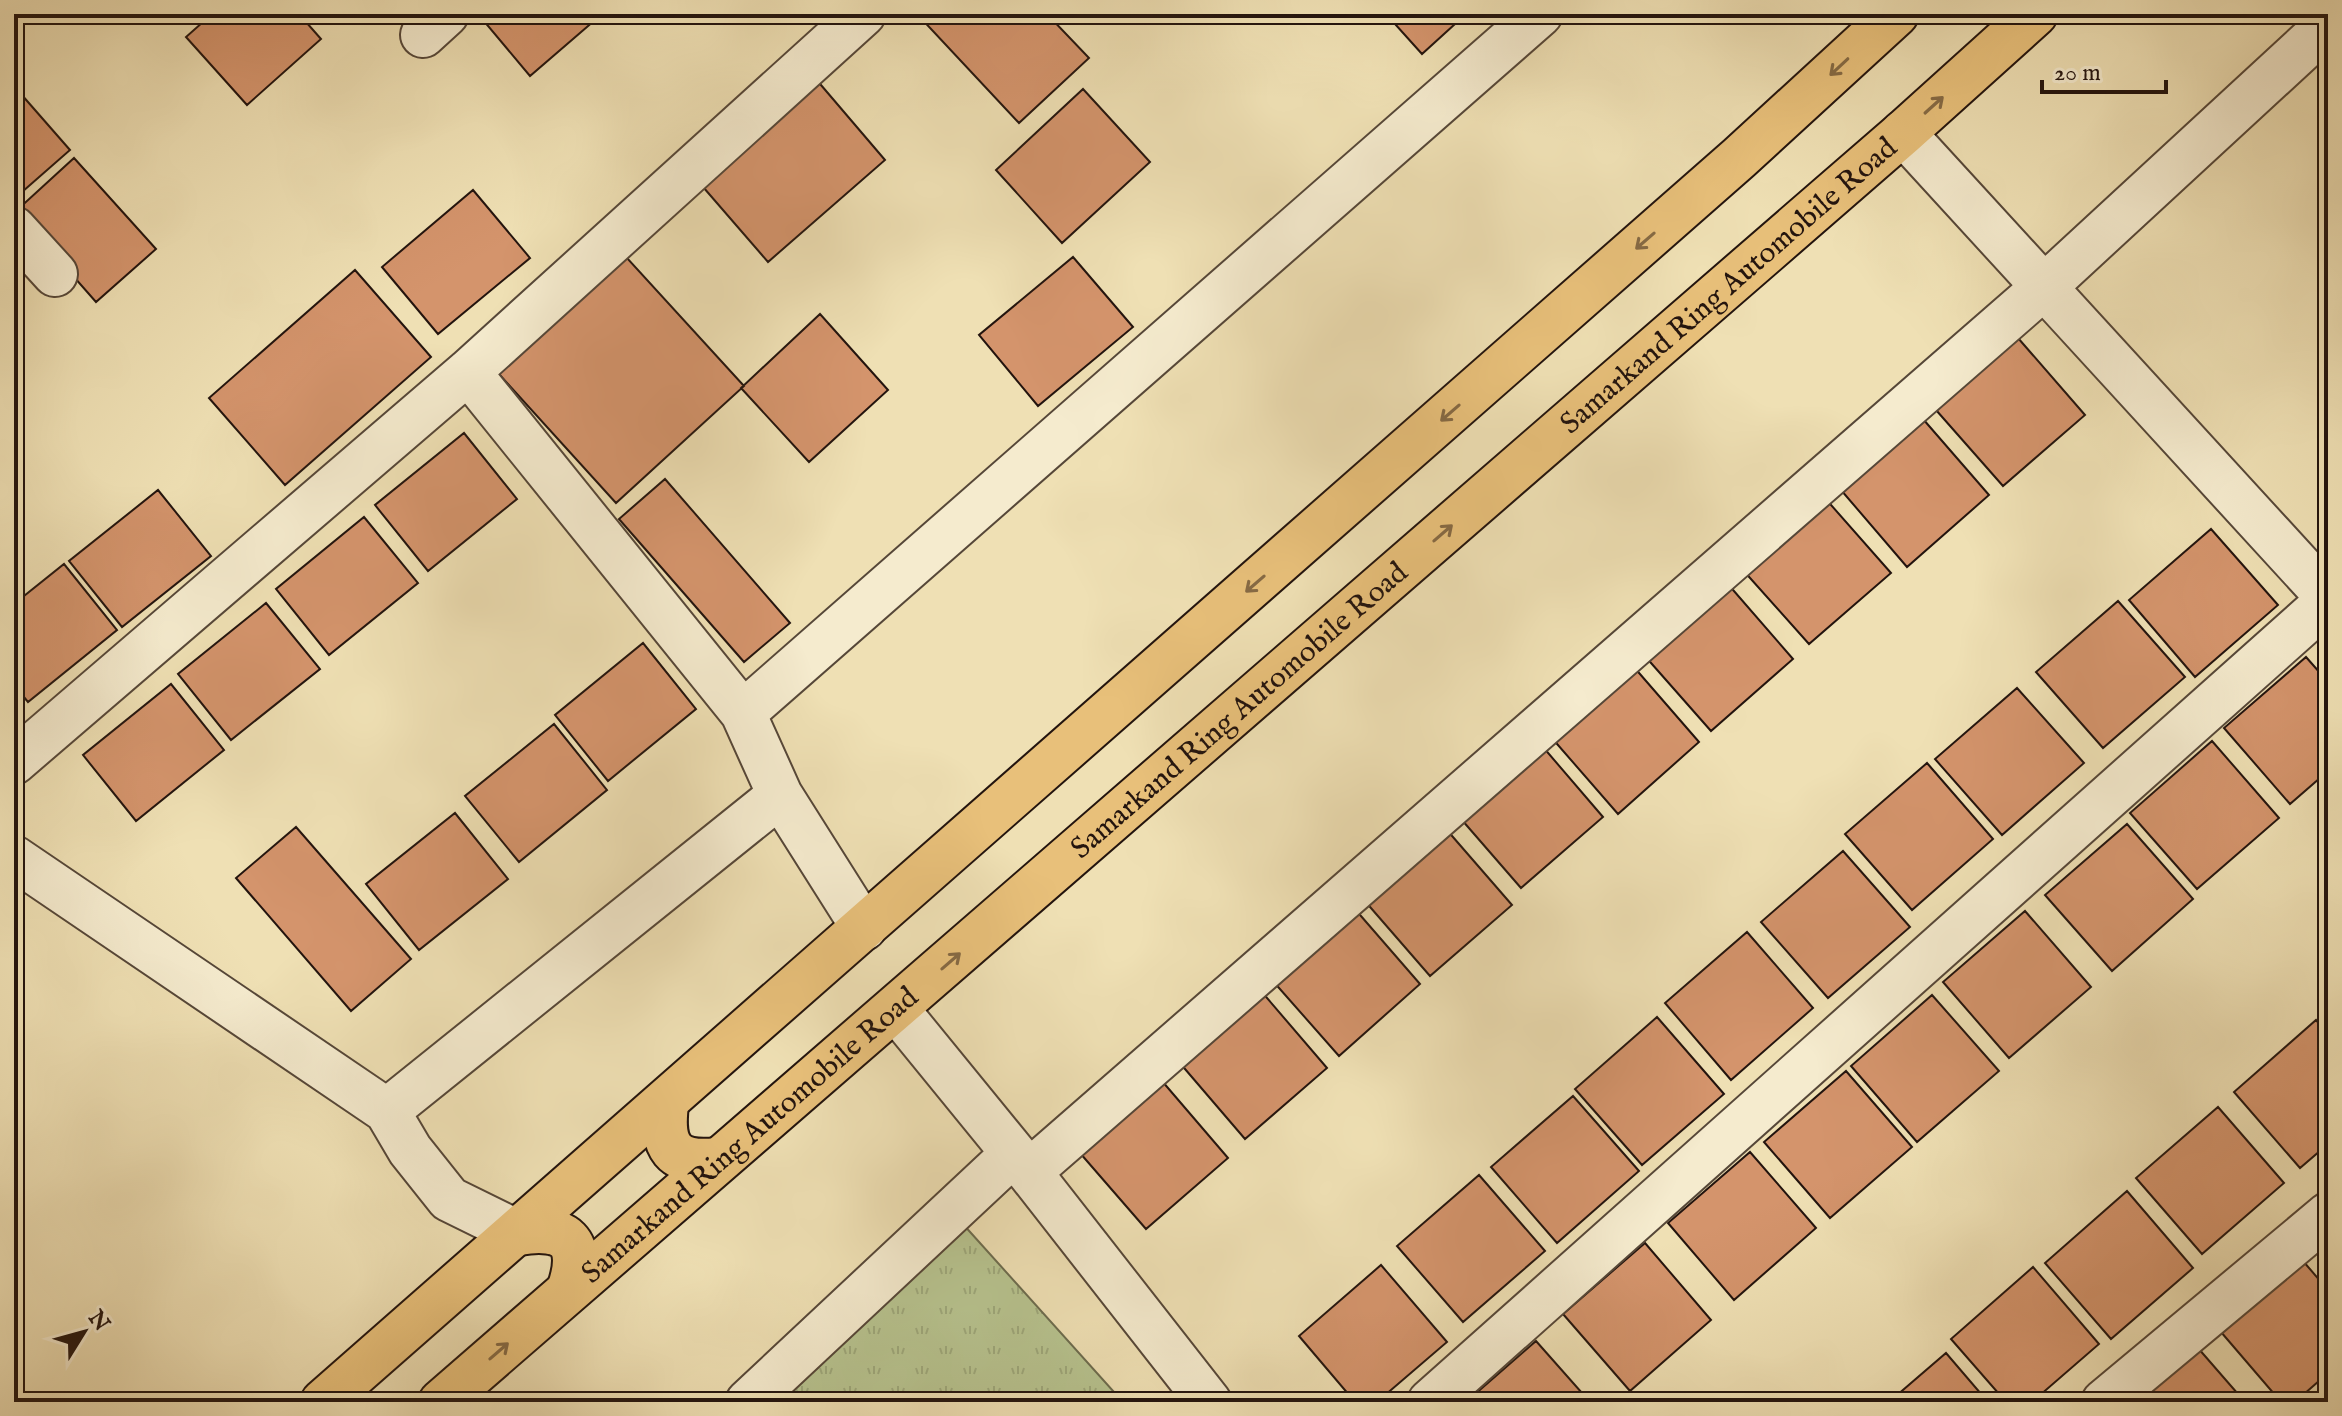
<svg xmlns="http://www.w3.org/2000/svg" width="2342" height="1416" font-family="'IM FELL English',serif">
<defs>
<pattern id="grass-tufts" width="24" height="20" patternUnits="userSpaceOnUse" patternTransform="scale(2)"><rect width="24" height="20" fill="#b7c38f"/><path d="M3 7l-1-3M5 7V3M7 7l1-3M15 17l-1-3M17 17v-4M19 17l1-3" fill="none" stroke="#9da77a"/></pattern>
</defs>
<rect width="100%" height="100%" fill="#efe0b4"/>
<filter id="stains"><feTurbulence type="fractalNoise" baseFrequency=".0025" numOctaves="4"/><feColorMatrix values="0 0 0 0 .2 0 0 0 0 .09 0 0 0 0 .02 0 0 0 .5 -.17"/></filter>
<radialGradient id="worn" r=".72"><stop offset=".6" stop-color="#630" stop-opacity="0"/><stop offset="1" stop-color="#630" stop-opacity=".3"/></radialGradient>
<path fill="url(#grass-tufts)" stroke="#6d6c4e" stroke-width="2" d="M962 1223 1123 1402H764Z"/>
<path fill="#d4946c" stroke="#23140e" stroke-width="2" d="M212 14H299L321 39 247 105 186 37Z
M478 14H602L530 76Z
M917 14H1047L1089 58 1019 123Z
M1386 14H1466L1422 54Z
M815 78 885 160 768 262 697 180Z
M14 86 70 150 14 199Z
M1083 89 1150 162 1062 243 996 170Z
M74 158 156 249 96 302 16 211Z
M473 190 530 258 438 334 382 267Z
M616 246 744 386 616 503 489 363Z
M1073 257 1133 327 1038 406 979 335Z
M355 270 431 357 285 485 209 398Z
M820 314 888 390 809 462 741 388Z
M2018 338 2085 415 2003 486 1936 410Z
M1923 419 1989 495 1907 567 1841 490Z
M464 433 517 499 428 571 375 505Z
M665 479 790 623 744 662 619 519Z
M158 490 211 556 122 627 69 561Z
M1824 497 1891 573 1809 644 1742 569Z
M364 517 418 583 329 655 276 589Z
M2211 529 2278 605 2195 677 2129 600Z
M64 564 117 630 28 702 14 685V604Z
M1727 583 1793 659 1711 731 1644 655Z
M2118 601 2185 677 2103 748 2036 672Z
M266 603 320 669 231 740 178 674Z
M643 643 696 709 608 781 555 715Z
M2306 657 2328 682V771L2290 804 2224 728Z
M1633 666 1699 742 1618 814 1551 737Z
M171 684 224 750 136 821 83 755Z
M2017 688 2084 763 2002 835 1935 759Z
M554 724 607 790 519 862 465 796Z
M1537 740 1603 817 1521 888 1455 812Z
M2212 741 2279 818 2197 889 2130 813Z
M1927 763 1993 839 1912 910 1845 834Z
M455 813 508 879 419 950 366 884Z
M2127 824 2193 899 2112 971 2045 895Z
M296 827 411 959 351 1011 236 878Z
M1446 829 1512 905 1430 976 1364 900Z
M1843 851 1910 927 1828 998 1761 922Z
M1354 908 1420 984 1339 1056 1272 980Z
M2025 911 2091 987 2009 1058 1943 982Z
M1747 932 1813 1008 1731 1080 1665 1003Z
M1261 991 1327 1068 1245 1139 1179 1062Z
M1932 995 1999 1071 1917 1142 1851 1066Z
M1657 1017 1724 1094 1642 1165 1575 1089Z
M2316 1020 2328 1034V1144L2300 1168 2234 1092Z
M1846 1071 1912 1147 1830 1218 1764 1142Z
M1162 1081 1228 1158 1146 1229 1080 1153Z
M1573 1096 1639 1171 1557 1243 1491 1167Z
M2218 1107 2284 1183 2202 1254 2136 1178Z
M1750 1152 1816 1228 1734 1300 1668 1223Z
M1479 1175 1545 1251 1463 1322 1397 1246Z
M2127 1191 2193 1268 2111 1339 2045 1263Z
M1645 1243 1711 1320 1630 1391 1563 1314Z
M2303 1261 2328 1290V1373L2295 1402H2281L2221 1332Z
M1381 1265 1447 1342 1377 1402H1355L1299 1336Z
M2033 1267 2099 1344 2032 1402H2006L1951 1339Z
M1536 1341 1590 1402H1466Z
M2198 1348 2245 1402H2135Z
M1946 1353 1988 1402H1889Z"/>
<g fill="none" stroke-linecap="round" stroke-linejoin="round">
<defs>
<path id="minor" d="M423 35 446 14
M1903 133 2328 597
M14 229 55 274
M468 372 743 713 780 795 864 928
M743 713 1540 14
M14 762 468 372 863 14
M14 858 387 1111 410 1150 449 1199 518 1233
M896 1009 1029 1172 1209 1402
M387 1111 780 795
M1029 1172 2044 287 2328 25
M748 1402 1013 1154
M1430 1402 2328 601
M2104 1402 2328 1215"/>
<g id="highway">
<path d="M666 1104C661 1147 672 1165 717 1160"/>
<path d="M518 1233C566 1225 586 1241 569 1290"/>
<path d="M323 1402 1739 158 1896 14"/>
<path id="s1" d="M441 1402 1903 133 2035 14"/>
</g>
</defs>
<use href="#minor" stroke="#564738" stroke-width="48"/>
<use href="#highway" stroke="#23140e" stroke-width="48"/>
<use href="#minor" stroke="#f5ebce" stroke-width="44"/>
<use href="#highway" stroke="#e8c07a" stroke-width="44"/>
</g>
<defs><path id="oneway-shaft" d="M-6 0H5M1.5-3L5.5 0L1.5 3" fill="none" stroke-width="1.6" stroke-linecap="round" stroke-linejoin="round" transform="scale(2)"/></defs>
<g stroke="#866a44">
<use href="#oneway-shaft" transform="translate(1839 67) rotate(137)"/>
<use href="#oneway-shaft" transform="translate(1934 105) rotate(-42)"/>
<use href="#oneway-shaft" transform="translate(1645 241) rotate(139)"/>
<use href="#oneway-shaft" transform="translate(1450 413) rotate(139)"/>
<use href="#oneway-shaft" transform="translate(1443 533) rotate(-41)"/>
<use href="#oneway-shaft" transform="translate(1255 584) rotate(139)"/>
<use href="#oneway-shaft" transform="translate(951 961) rotate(-41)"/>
<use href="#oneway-shaft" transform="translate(499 1351) rotate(-41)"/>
</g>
<g text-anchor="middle" stroke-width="6" stroke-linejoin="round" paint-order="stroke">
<g font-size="30" fill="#23140e" stroke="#f5ebce">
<text dy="10" stroke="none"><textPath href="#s1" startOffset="1704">Samarkand Ring Automobile Road</textPath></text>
<text dy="10" stroke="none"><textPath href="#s1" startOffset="1056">Samarkand Ring Automobile Road</textPath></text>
<text dy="10" stroke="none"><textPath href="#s1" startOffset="408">Samarkand Ring Automobile Road</textPath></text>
</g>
</g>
<rect width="2342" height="1416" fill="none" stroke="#efe0b4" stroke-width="48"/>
<rect x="16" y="16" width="2310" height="1384" fill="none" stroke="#23140e" stroke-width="4"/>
<rect x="24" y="24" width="2294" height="1368" fill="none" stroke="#23140e" stroke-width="2"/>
<g transform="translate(84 1332) rotate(53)" stroke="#f5ebce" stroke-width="6" paint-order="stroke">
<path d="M0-6L14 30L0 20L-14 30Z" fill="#23140e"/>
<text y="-12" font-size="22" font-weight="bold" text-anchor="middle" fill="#23140e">N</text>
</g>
<path d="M2042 80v12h124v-12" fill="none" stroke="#23140e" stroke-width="4"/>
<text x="2054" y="80" font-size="24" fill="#23140e" stroke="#f5ebce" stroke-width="6" paint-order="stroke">20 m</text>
<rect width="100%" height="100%" filter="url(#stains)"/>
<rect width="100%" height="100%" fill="url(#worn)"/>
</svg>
